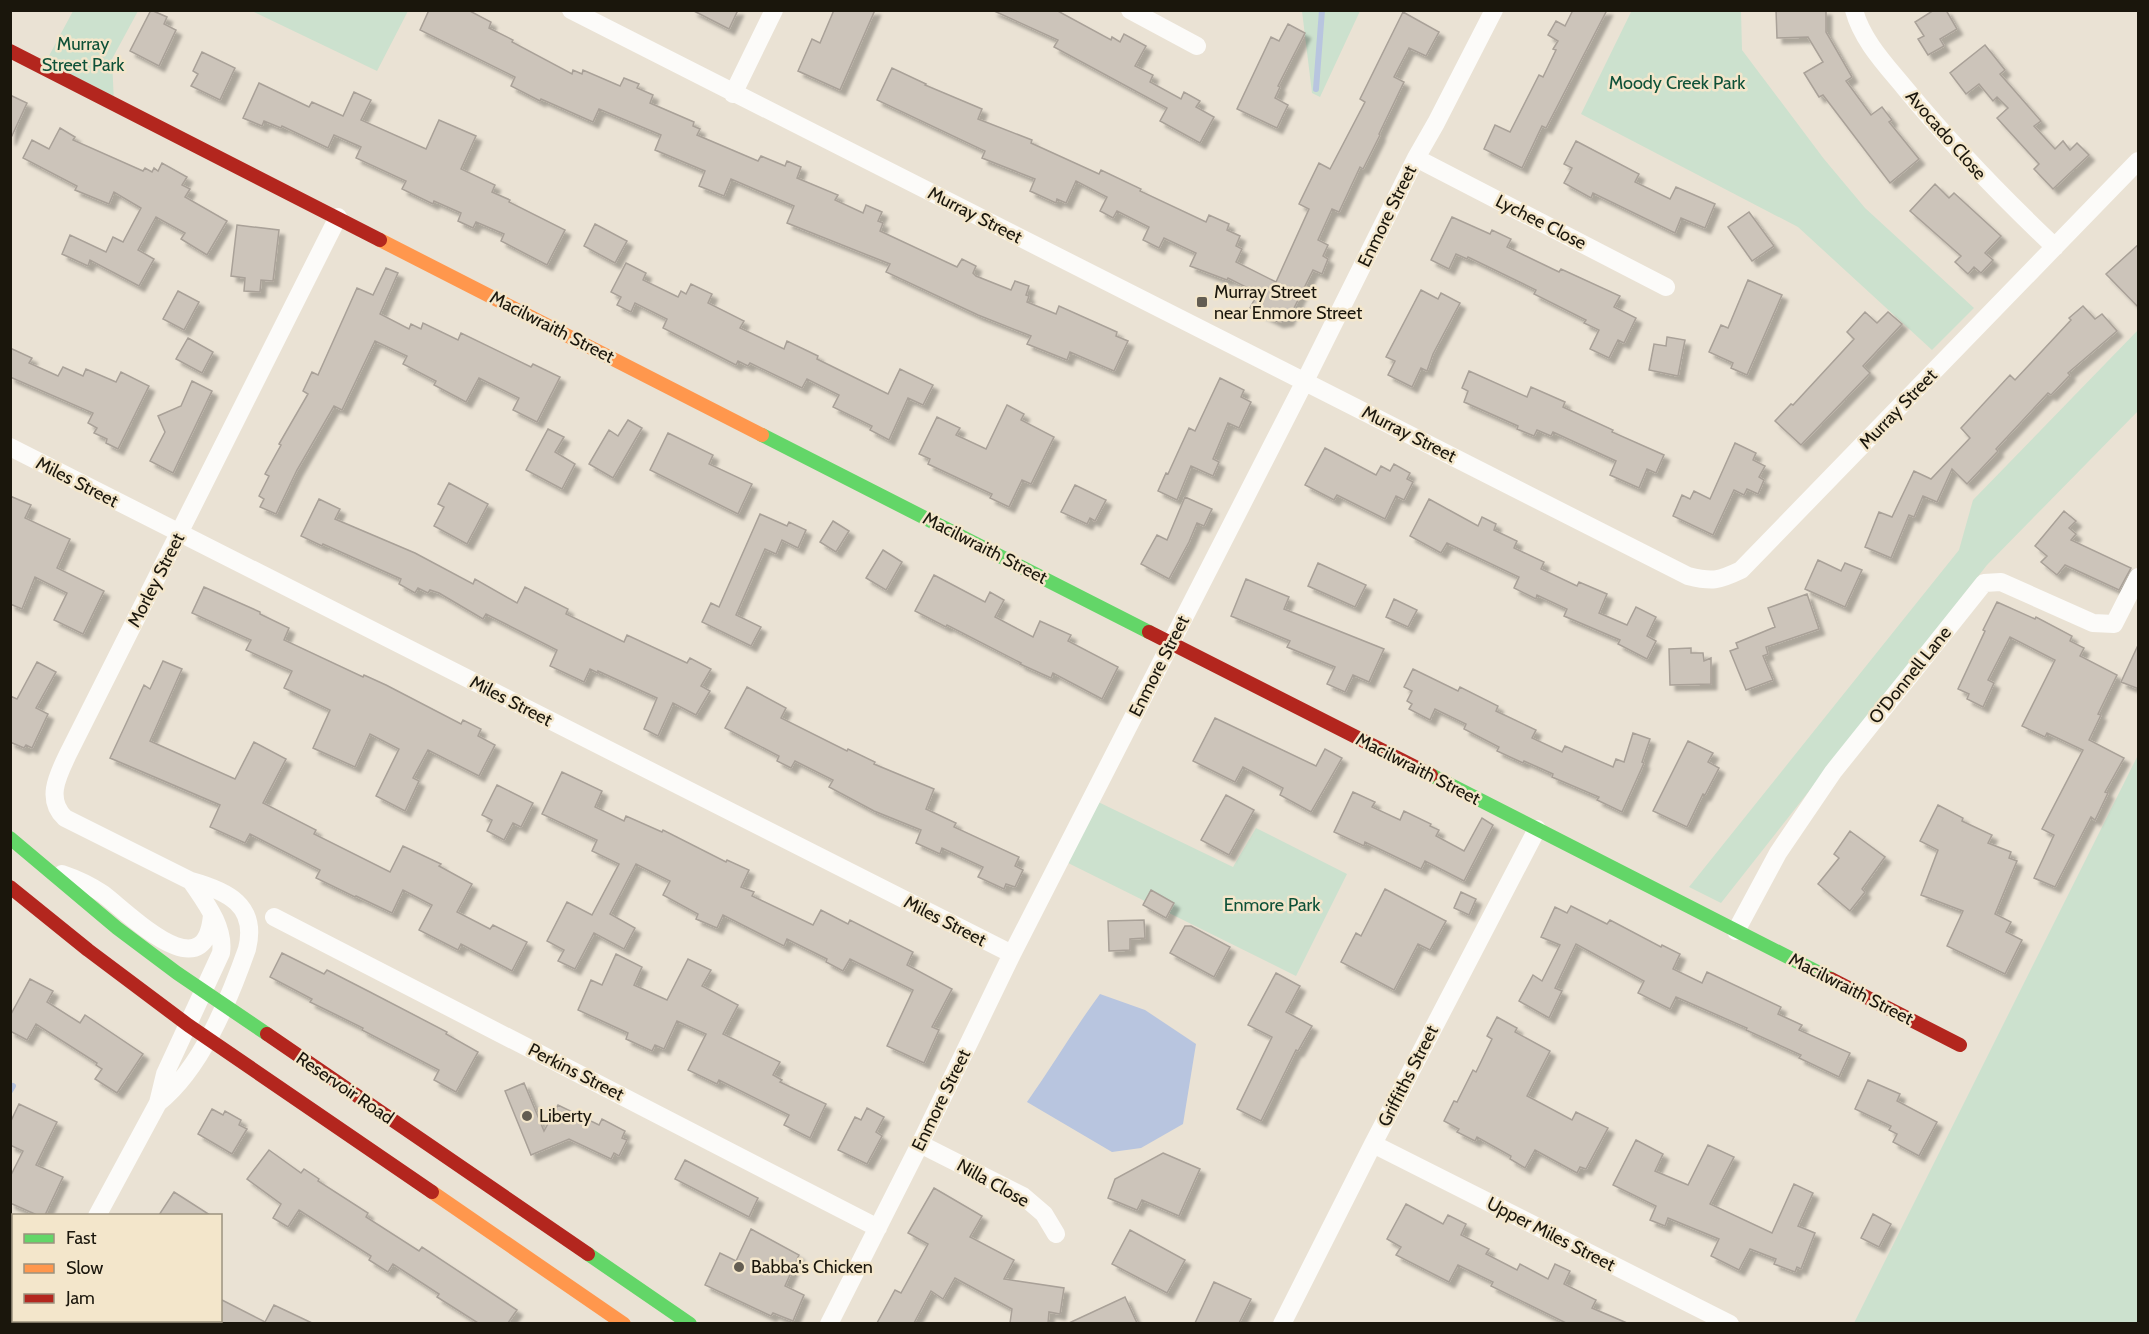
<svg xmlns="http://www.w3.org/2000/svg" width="2149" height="1334" font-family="Cabin,sans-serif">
<defs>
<filter id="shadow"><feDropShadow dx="5.5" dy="5.5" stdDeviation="1.5" flood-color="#0004"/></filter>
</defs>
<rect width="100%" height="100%" fill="#eae2d4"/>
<path fill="#cce1ce" d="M1632 10 1741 11 1742 50 1824 159 1865 208 1974 308 1932 350 1798 227 1581 114Z
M73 11H138L112 59 114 103 43 67Z
M252 11H408L377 71Z
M1302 11H1360L1320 97 1312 93Z
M2138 330V411L1987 565 1721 903 1689 887 1959 550 1973 500Z
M2138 755V1323H1854Z
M1092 799 1233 867 1256 828 1347 874 1296 976 1060 859Z"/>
<path fill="#b8c5df" d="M1100 994 1145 1010 1196 1044 1183 1124 1141 1148 1112 1152 1027 1102C1052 1067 1074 1029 1100 994Z"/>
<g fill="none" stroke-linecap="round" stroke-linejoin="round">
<path stroke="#b8c5df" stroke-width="6" d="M1316 89 1322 10
M10 1091 13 1086"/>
</g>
<path fill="#ccc4ba" stroke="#a9a198" stroke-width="1.5" filter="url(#shadow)" d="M151 10 167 17 164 24 176 30 159 66 130 51Z
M429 10H468L491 22 489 28 513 40 512 42 572 74 573 70 582 74 583 70 620 86 624 78 639 84 637 88 653 95 650 103 694 122 693 126 700 129 697 135 758 161 761 156 785 166 787 161 801 167 797 178 838 195 835 200 863 213 866 205 882 212 878 221 883 223 880 231 957 267 962 259 976 266 973 273 976 276 1011 290 1015 281 1029 286 1026 295 1029 296 1027 302 1056 314 1059 306 1117 332 1116 336 1128 341 1114 371 1070 352 1067 360 1027 344 1031 336 978 315 886 272 890 264 787 223 794 206 731 179 724 196 699 186 705 171 655 150 661 135 599 109 593 122 541 99 540 101 511 86 515 77 420 30Z
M692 10H738L729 29Z
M834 10H875L840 90 798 71 812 39 820 43Z
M992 10H1056L1111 40 1112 37 1120 42 1124 34 1146 46 1135 66 1153 75 1150 82 1181 99 1184 92 1200 101 1196 107 1214 117 1200 143 1160 121 1167 108 1054 47 1058 40Z
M1573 10H1607L1546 128 1542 126 1522 168 1484 149 1495 125 1510 132 1539 75 1543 77 1556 50 1553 49 1558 41 1548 35 1556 21 1565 26Z
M1776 10H1826V32L1852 77 1846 81 1871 115 1882 107 1892 120 1889 122 1919 159 1890 183 1823 95 1819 97 1804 73 1823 62 1808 37 1777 38Z
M1934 10H1946L1957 29 1940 39 1944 46 1928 55 1918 39 1924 36 1915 22Z
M1403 12 1439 32 1426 56 1409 48 1394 77 1404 82 1379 134 1380 135 1363 169 1360 167 1339 212 1332 209 1318 240 1328 245 1323 256 1328 259 1322 274 1313 270 1288 320 1278 322 1250 308 1258 293 1228 278 1227 280 1190 266 1196 253 1164 238 1159 248 1143 240 1149 227 1117 211 1113 218 1100 211 1107 197 1076 181 1066 203 1057 199 1056 203 1030 191 1035 179 982 158 985 151 877 100 892 68 926 84 925 85 982 109 978 119 1032 140 1031 143 1099 174 1101 170 1141 189 1140 191 1206 222 1209 215 1229 224 1227 230 1240 236 1236 246 1242 249 1236 262 1276 282 1309 209 1299 204 1319 163 1330 169 1365 102 1360 99Z
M1288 24 1305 33 1278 86 1280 87 1275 98 1288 105 1277 128 1237 109 1271 37 1279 41Z
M1985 45 2005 70 2000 74 2041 121 2034 126 2055 149 2063 141 2070 150 2077 143 2089 155 2053 189 2034 169 2039 164 1997 118 2008 108 1997 97 1993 101 1979 84 1966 94 1950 73Z
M202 52 235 68 220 100 191 86 198 74 193 71Z
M259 83 309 107 312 102 343 116 354 92 371 100 361 120 426 149 439 120 476 136 461 169 495 185 492 192 510 200 509 202 565 230 547 265 501 241 504 234 476 222 473 228 458 221 461 213 434 201 433 204 402 189 406 181 356 158 361 147 334 135 328 148 282 126 281 128 264 121 262 126 243 118Z
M10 95 27 103 10 140Z
M60 128 75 137 73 140 143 171 145 168 152 172 154 168 158 171 162 163 187 177 182 185 190 189 185 197 227 221 207 255 181 239 185 233 156 217 138 250 154 259 139 286 90 260 88 266 62 254 70 235 106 252 113 237 123 242 141 208 114 192 109 204 75 190 77 186 23 158 32 140 49 149Z
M1576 141 1639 174 1635 182 1670 199 1676 187 1715 204 1705 228 1681 218 1675 233 1593 193 1591 198 1564 183 1572 168 1564 164Z
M1935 184 1949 198 1954 193 2001 236 1985 253 1993 260 1981 273 1974 267 1968 274 1955 262 1961 256 1910 211Z
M1749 212 1774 246 1752 261 1728 227Z
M1452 217 1490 234 1492 230 1511 239 1507 247 1559 272 1561 269 1620 296 1614 307 1636 318 1624 343 1618 340 1609 358 1590 349 1599 330 1584 323 1586 320 1534 294 1536 290 1468 257 1467 259 1456 254 1449 269 1431 260Z
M595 224 627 241 615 263 584 246Z
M237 225 279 230 273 281 261 280 260 292 244 291 245 278 231 276Z
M2139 244V308L2106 274Z
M626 263 646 273 643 280 678 297 681 291 686 294 691 284 712 294 708 303 744 321 740 328 784 349 787 341 818 356 817 359 888 394 900 369 933 385 923 405 908 398 889 440 870 430 872 426 833 407 839 395 807 379 802 388 750 363 748 366 738 361 736 365 663 328 667 319 635 303 631 312 617 305 621 297 611 292Z
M386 268 398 273 380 314 409 329 411 324 421 329 423 323 458 340 461 333 531 367 533 364 560 377 537 422 513 410 519 398 479 378 466 402 434 385 436 381 403 364 407 356 375 341 342 410 334 406 297 470 276 514 260 507 264 499 259 496 269 476 265 474 281 445 279 444 308 394 303 391 312 372 318 375 357 288 373 295Z
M1748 280 1782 295 1747 375 1731 368 1733 363 1709 352 1721 325 1728 328Z
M1421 290 1438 299 1441 293 1460 303 1433 354 1427 371 1421 368 1412 387 1388 375 1395 361 1386 357Z
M178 291 199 302 184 330 163 319Z
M2083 306 2095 319 2102 314 2117 331 2068 373 2070 375 2051 395 2048 393 1996 449 1998 451 1967 484 1952 469 1937 502 1923 496 1914 517 1909 515 1891 558 1865 547 1879 512 1892 517 1914 471 1931 479 1970 438 1961 428 2010 375 2015 380 2071 320 2069 318Z
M1865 312 1877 323 1888 312 1902 324 1863 366 1870 373 1801 445 1775 421 1791 404 1793 405 1854 339 1847 332Z
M1667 337 1685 340 1678 376 1649 370 1654 344 1666 346Z
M188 338 213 352 202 373 176 359Z
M10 348 32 358 29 363 58 376 63 367 83 376 86 369 116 382 121 372 149 386 118 449 106 443 107 439 94 433 97 428 88 423 93 413 10 377Z
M1469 371 1527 397 1531 387 1565 402 1563 407 1613 430 1612 432 1664 455 1656 473 1647 469 1639 488 1610 475 1616 461 1553 432 1551 436 1537 430 1534 436 1517 429 1518 426 1464 402 1468 391 1462 388Z
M1220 378 1244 390 1241 397 1251 402 1239 428 1228 423 1213 459 1219 462 1213 476 1191 466 1177 500 1158 491 1166 473 1168 474 1189 428 1195 431Z
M192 381 212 391 173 473 150 461 165 432 158 416 181 406Z
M1007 405 1024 414 1021 420 1054 437 1031 484 1022 480 1009 507 990 498 992 494 928 464 930 459 919 454 937 417 960 428 956 435 986 449Z
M628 420 642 428 613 478 589 464 609 430 618 436Z
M548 429 564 437 555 452 575 464 562 489 526 470Z
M668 433 713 455 709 464 752 484 738 514 650 470Z
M1735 443 1756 453 1753 460 1765 466 1759 477 1764 480 1758 494 1747 489 1744 495 1734 490 1713 535 1673 516 1682 495 1690 499 1694 491 1710 499Z
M1325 448 1376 475 1381 466 1390 471 1394 464 1410 473 1407 479 1413 482 1404 500 1396 496 1385 519 1337 495 1334 500 1305 485Z
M449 483 488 504 467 544 434 526 444 507 438 504Z
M1075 485 1106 500 1095 521 1090 518 1087 524 1061 512Z
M10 496 31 505 25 518 70 539 57 568 104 591 83 634 54 620 67 593 35 577 22 609 10 604Z
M1185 497 1212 509 1204 526 1197 523 1189 542 1169 579 1141 564 1157 535 1167 540Z
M319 499 340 509 335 519 415 553 473 584 475 579 517 603 525 587 568 609 566 614 624 642 627 635 687 663 690 658 711 669 701 686 710 691 696 715 673 703 658 736 644 729 657 698 598 671V673L590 669 584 682 550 666 557 650 486 614 483 619 439 593 430 590 428 593 418 588 415 593 399 584 401 579 323 544 322 546 301 536Z
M1429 499 1478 526 1482 517 1496 524 1494 530 1517 541 1514 548 1544 562 1541 569 1577 586 1579 582 1607 594 1599 613 1627 625 1636 607 1656 617 1647 636 1656 641 1647 659 1618 644 1620 640 1564 616 1567 609 1537 595 1536 599 1514 588 1519 577 1447 543 1441 553 1410 536Z
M2064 511 2076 521 2069 528 2076 534 2071 540 2131 568 2119 590 2065 565 2057 575 2041 562 2047 556 2035 546Z
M760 514 787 526 789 522 806 530 798 548 782 540 776 554 765 549 736 615 761 627 751 646 702 622 711 603 719 607Z
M833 521 849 531 836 552 820 542Z
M883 550 902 562 886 590 866 578Z
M1818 560 1841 571 1845 563 1862 570 1845 607 1805 589Z
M1318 563 1366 585 1355 607 1308 586Z
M934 575 985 602 990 592 1004 600 995 617 1033 637 1040 621 1071 635 1068 641 1118 667 1102 699 1053 673 1051 678 1020 664 1021 663 947 625 946 627 915 611Z
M1246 579 1289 597 1284 609 1384 649 1369 682 1353 675 1345 692 1327 684 1335 667 1287 647 1290 641 1231 616Z
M204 587 260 612V614L289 628 284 640 363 677 364 675 386 685 461 724 463 720 481 729 478 736 495 745 479 776 428 750 413 778 419 781 405 811 376 796 399 749 370 734 355 767 313 748 330 710 284 688 292 671 246 650 251 640 192 613Z
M1807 594 1819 629 1766 647 1768 654 1763 656 1773 680 1746 690 1730 651 1738 648 1736 643 1775 627 1768 608Z
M1394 599 1417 610 1408 627 1386 617Z
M1997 602 2035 619 2036 617 2072 636 2070 641 2084 648 2080 656 2117 675 2098 714 2101 715 2089 740 2124 758 2105 792 2108 793 2095 820 2091 817 2055 887 2034 878 2054 835 2042 829 2083 750 2047 733 2045 737 2022 726 2055 660 2010 637 1988 680 1994 683 1983 707 1967 699 1969 694 1958 689 1985 631 1983 630Z
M2139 643V689L2121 682Z
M1691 648V653H1703L1704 661 1711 658V684L1670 685 1669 649Z
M163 661 182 669 150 741 235 779 254 742 286 759 263 803 316 830 314 834 390 872 403 846 441 864 439 866 472 884 457 912 490 929 493 925 527 942 512 971 461 944 458 950 419 930 432 905 403 890 392 913 356 896 355 897 316 878 320 870 250 834 245 843 210 827 220 805 110 758 144 685 150 689Z
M37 662 56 672 36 708 48 714 32 748 26 745 24 748 10 742V696L17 699Z
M1413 669 1458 691 1460 687 1498 706 1496 711 1536 730 1532 738 1562 752 1565 746 1613 767 1616 759 1624 762 1633 733 1650 739 1642 762 1644 763 1622 812 1597 800 1599 797 1552 777 1553 774 1524 761 1523 763 1497 751 1499 747 1464 729 1466 724 1435 709 1430 720 1409 709 1412 704 1407 701 1412 691 1404 687Z
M747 687 786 708 781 718 847 751 848 749 875 762 874 764 934 789 926 809 956 823 954 827 1019 857 1015 866 1023 870 1015 887 1006 884 1004 889 978 877 983 867 942 848 940 854 916 843 921 830 874 811 829 787 833 780 795 761 791 768 777 761 779 756 725 728Z
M1215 718 1316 766 1325 749 1342 758 1311 812 1280 795 1283 788 1243 767 1235 782 1193 761Z
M1688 741 1713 753 1708 762 1719 768 1705 795 1703 794 1687 827 1653 811Z
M562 772 602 791 595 807 624 821 626 816 662 832 663 830 726 862 727 860 749 870 741 887 754 892 752 896 813 925 821 910 848 924 850 920 913 952 907 965 952 989 932 1027 939 1030 924 1063 887 1046 913 990 850 959 843 971 826 962 827 959 787 939 784 946 723 915 717 928 696 919 698 914 663 895 670 881 636 864 610 914 635 928 624 949 594 933 575 969 558 961 564 950 547 941 567 902 592 915 619 864 592 851 597 840 542 814Z
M497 785 533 803 521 827 513 823 504 840 487 831 492 820 482 815Z
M1353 792 1375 802 1372 807 1400 820 1404 811 1431 824 1430 826 1439 830 1436 836 1464 851 1482 818 1493 825 1464 881 1425 861 1421 869 1365 842 1364 846 1334 832Z
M1226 795 1254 810 1229 855 1201 840Z
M1938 805 1963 818 1962 821 1992 835 1988 843 2011 852 2009 858 2017 861 1995 914 2011 922 2006 932 2022 940 2005 974 1947 946 1963 911 1921 895 1938 850 1920 841Z
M1850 831 1885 857 1862 889 1865 892 1850 911 1818 884 1839 858 1834 854Z
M1385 889 1446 921 1430 950 1418 944 1394 990 1341 962 1356 933 1361 936Z
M1151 890 1174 903 1166 918 1143 905Z
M1461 892 1476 899 1469 915 1454 908Z
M1571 906 1607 924 1610 920 1661 947 1662 945 1680 954 1673 969 1702 983 1707 972 1781 1007 1778 1014 1802 1025 1799 1030 1850 1053 1839 1077 1799 1058 1801 1055 1746 1030 1747 1028 1676 997 1670 1009 1638 993 1644 981 1576 944 1555 988 1562 991 1549 1018 1519 1001 1533 975 1542 981 1560 945 1541 937 1555 907 1567 913Z
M1144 920 1145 938 1130 939V950L1109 951 1108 921Z
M1185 926H1191L1230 947 1214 977 1170 953Z
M282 953 324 974 327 970 368 991 447 1032 446 1034 478 1052 456 1092 434 1080 439 1070 362 1030 363 1028 310 1002 312 999 270 977Z
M616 954 642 967 634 985 667 1000 688 959 711 970 702 986 738 1005 723 1034 780 1062 773 1075 782 1080 780 1082 826 1104 810 1138 784 1125 789 1115 719 1080 717 1084 688 1070 706 1034 677 1021 664 1049 655 1045 652 1051 626 1039 628 1033 578 1010 591 980 602 985Z
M1276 973 1300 986 1286 1012 1312 1026 1298 1051 1296 1050 1261 1121 1237 1109 1272 1037 1248 1025Z
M30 979 53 991 47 1002 80 1023 85 1015 143 1054 117 1093 95 1079 102 1069 96 1065 97 1063 36 1024 27 1040 10 1031V1016Z
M1497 1017 1517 1028 1515 1032 1550 1051 1527 1096 1572 1120 1576 1112 1608 1128 1586 1169 1580 1167 1577 1173 1535 1150 1525 1168 1510 1159 1511 1156 1477 1137 1475 1141 1457 1132 1459 1129 1444 1121 1454 1101 1457 1102 1473 1070 1476 1072 1492 1039 1487 1036Z
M1868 1080 1900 1094 1897 1101 1937 1122 1919 1156 1893 1142 1897 1134 1889 1130 1891 1126 1855 1109Z
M524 1083 544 1131 558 1105 599 1125 602 1119 625 1131 622 1138 627 1140 619 1156 614 1153 611 1159 569 1139 531 1155 505 1091Z
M19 1104 57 1122 36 1165 63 1177 45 1215H37L10 1203V1177L23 1151 10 1145V1123Z
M867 1108 884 1117 876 1132 882 1136 867 1164 838 1150 855 1117 861 1120Z
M212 1109 223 1115 225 1111 241 1120 239 1125 247 1129 232 1154 198 1134Z
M1636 1140 1663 1154 1655 1171 1688 1185 1708 1145 1734 1157 1710 1204 1772 1233 1794 1184 1813 1193 1798 1226 1815 1233 1801 1269 1797 1267 1795 1272 1774 1264 1776 1259 1750 1249 1739 1270 1711 1256 1719 1239 1668 1218 1665 1226 1650 1220 1656 1206 1613 1185Z
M269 1150 301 1173 304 1169 319 1179 318 1181 368 1213 366 1217 419 1251 422 1247 517 1310 508 1323H478L437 1297 439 1294 393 1264 388 1272 369 1260 371 1256 299 1210 288 1227 273 1218 281 1204 247 1179Z
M1163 1153 1200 1169 1179 1216 1142 1200 1137 1210 1108 1198 1115 1179Z
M685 1160 758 1198 749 1217 675 1179Z
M934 1188 982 1216 970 1237 1014 1260 1004 1279 1064 1288 1060 1314 1049 1312 1048 1323H1010L1012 1309 955 1278 943 1299 931 1291 914 1323H877L895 1290 901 1293 928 1244 908 1233Z
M174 1192 210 1215H159Z
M1406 1204 1443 1224 1448 1215 1466 1224 1461 1235 1489 1249 1486 1254 1517 1270 1520 1264 1548 1279 1555 1264 1570 1271 1564 1284 1596 1300 1592 1308 1627 1323H1566L1491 1286 1493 1282 1458 1265 1449 1282 1396 1255 1401 1247 1387 1239Z
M1873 1214 1891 1224 1879 1247 1861 1238Z
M751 1229 799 1255 785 1286 804 1295 793 1321 773 1313 771 1316 705 1285 720 1253 736 1261Z
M1130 1230 1185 1260 1167 1293 1112 1264Z
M1214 1282 1251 1299 1239 1323H1195Z
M1125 1297 1137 1323H1069Z
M220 1299 265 1322 274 1305 312 1323H220Z"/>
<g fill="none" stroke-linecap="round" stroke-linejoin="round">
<path stroke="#fcfbf9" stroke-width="18" d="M571 10 1688 576C1712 582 1718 581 1741 570L2138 161
M1130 10 1197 46
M1854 10C1862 40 1885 64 1904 87 1951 144 2001 196 2055 247
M733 94 774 10
M1416 158 1666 287
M10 447 1012 954
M62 874C77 879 90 885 103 894 131 915 205 992 212 915
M274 917 878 1228
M1736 931 1778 853 1833 772 1984 583 2001 582 2093 623 2114 624 2138 577
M158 1103C201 1069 229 1000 247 949 258 905 227 891 191 881L65 818C45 799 58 775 68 754L338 217
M920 1144 1023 1196 1044 1214 1056 1234
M1373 1144 1730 1324
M97 1216 158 1103 165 1074 221 953C225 927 205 902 191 881
M99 1320 105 1324
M39 1324 41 1320
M829 1324 920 1144 1012 954 1305 381 1416 158 1436 123 1494 10
M1282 1324 1373 1144 1537 829"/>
<path stroke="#63d668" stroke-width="14" d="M762 435 1149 632
M1431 775 1831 979
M10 838 117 928 177 973 267 1034
M588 1254 690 1324"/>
<path stroke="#ff974d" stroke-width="14" d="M380 240 762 435
M432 1192 624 1324"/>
<path stroke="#b3261e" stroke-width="14" d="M10 51 380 240
M1149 632 1431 775
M10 887 88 950 188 1025 432 1192
M1831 979 1960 1045
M267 1034 588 1254"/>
</g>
<g fill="#635d52" stroke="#f3e6cb" stroke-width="2">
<rect x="1196" y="296" width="12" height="12" rx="3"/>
<circle cx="527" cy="1116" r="6"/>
<circle cx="739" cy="1267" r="6"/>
</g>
<g text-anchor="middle" stroke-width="5" stroke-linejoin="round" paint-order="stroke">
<g font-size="18" fill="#0e5138" stroke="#f3e6cb">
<text x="83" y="50">Murray<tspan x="83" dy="21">Street Park</tspan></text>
<text x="1677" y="89">Moody Creek Park</text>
<text x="1272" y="911">Enmore Park</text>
</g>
<g font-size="18" fill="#1a160c" stroke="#f3e6cb">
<text transform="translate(1946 135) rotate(49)" y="6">Avocado Close</text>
<text transform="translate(975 215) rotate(27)" y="6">Murray Street</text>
<text transform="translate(1387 216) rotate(-64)" y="6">Enmore Street</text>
<text transform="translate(1541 222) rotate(27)" y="6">Lychee Close</text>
<text transform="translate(552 327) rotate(27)" y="6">Macilwraith Street</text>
<text transform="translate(1898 409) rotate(-46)" y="6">Murray Street</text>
<text transform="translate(1409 434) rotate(27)" y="6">Murray Street</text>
<text transform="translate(77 482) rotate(27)" y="6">Miles Street</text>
<text transform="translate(985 548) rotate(27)" y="6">Macilwraith Street</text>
<text transform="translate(156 580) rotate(-63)" y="6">Morley Street</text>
<text transform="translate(1159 666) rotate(-63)" y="6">Enmore Street</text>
<text transform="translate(1910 675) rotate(-51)" y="6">O'Donnell Lane</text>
<text transform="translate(511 701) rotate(27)" y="6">Miles Street</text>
<text transform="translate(1418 769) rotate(27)" y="6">Macilwraith Street</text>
<text transform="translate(945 921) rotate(27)" y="6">Miles Street</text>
<text transform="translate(1851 989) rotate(27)" y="6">Macilwraith Street</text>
<text transform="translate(576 1072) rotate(27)" y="6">Perkins Street</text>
<text transform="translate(1408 1076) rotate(-63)" y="6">Griffiths Street</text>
<text transform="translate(345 1088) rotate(34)" y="6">Reservoir Road</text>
<text transform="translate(941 1100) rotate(-64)" y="6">Enmore Street</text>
<text transform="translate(993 1183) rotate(29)" y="6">Nilla Close</text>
<text transform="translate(1551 1234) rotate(27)" y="6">Upper Miles Street</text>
</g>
<g font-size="18" fill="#1a160c" stroke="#f3e6cb" text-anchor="start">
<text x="1214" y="298">Murray Street<tspan x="1214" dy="21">near Enmore Street</tspan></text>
<text x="539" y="1122">Liberty</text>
<text x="751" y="1273">Babba's Chicken</text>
</g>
</g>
<rect width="2149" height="1334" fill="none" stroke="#1a160c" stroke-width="24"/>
<rect x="12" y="1214" width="210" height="108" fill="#f3e6cb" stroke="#9c937f" stroke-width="1.5"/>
<rect x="24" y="1234" width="30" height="9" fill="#63d668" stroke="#9c937f" stroke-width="1.5"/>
<text x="66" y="1244" font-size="18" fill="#1a160c">Fast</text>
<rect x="24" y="1264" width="30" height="9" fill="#ff974d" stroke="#9c937f" stroke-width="1.5"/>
<text x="66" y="1274" font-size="18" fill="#1a160c">Slow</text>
<rect x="24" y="1294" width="30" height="9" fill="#b3261e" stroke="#9c937f" stroke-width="1.5"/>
<text x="66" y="1304" font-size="18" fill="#1a160c">Jam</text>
</svg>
